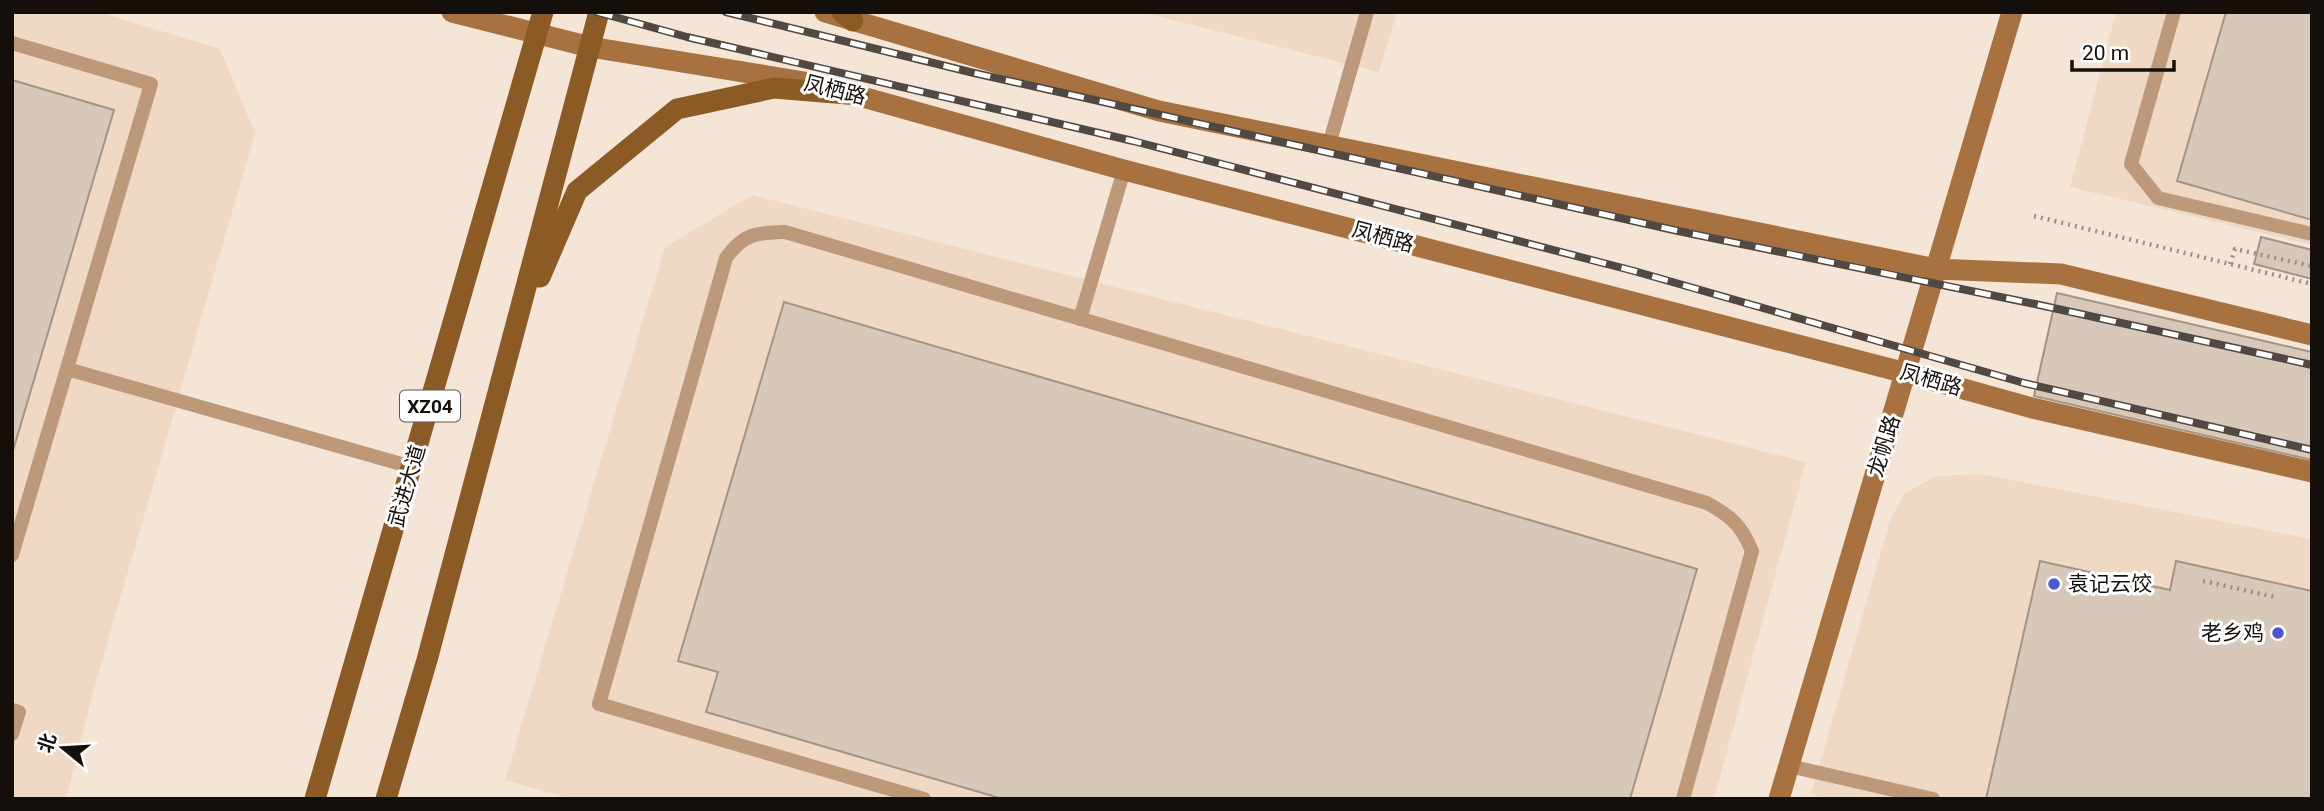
<svg xmlns="http://www.w3.org/2000/svg" width="2324" height="811" font-family="Roboto,'Noto Sans SC',sans-serif">
<rect width="100%" height="100%" fill="#f5e5d6"/>
<path fill="#efd9c5" d="M12 12H99L220 49 255 133 94 689 66 799H12Z
M1141 12H1397L1379 72Z
M2116 12H2312V245L2070 187Z
M752 195 1806 462 1714 799H572L505 780 665 247Z
M1981 474 2312 539V799H1827L1811 794 1890 521 1905 493 1937 476Z"/>
<path fill="#d8c8ba" stroke="#a39486" stroke-width="2" d="M2226 12H2312V220L2177 181Z
M12 80 114 110 12 454Z
M2261 237 2312 250V279L2254 264Z
M2057 293 2312 352V460L2034 396Z
M784 302 1697 569 1630 799H1003L706 712 718 672 678 661Z
M2040 561 2170 590 2176 561 2312 591V799H1986Z"/>
<g fill="none" stroke-linecap="round" stroke-linejoin="round">
<path stroke="#9b8f84" stroke-width="4.5" stroke-dasharray="2 5" stroke-linecap="butt" d="M2034 216 2312 284
M2230 264 2235 249 2312 266
M2203 581 2275 597"/>
<path stroke="#be9979" stroke-width="14" d="M2174 12 2131 164 2158 198 2312 234
M12 43 151 84 12 555
M1329 145 1367 12
M1080 319 1124 170
M67 369 412 467
M12 710 19 712 12 734
M1789 766 1933 799
M924 799 599 704 726 258C744 233 756 233 785 232L1707 503C1732 517 1741 525 1752 551L1683 799"/>
<path stroke="#a7723f" stroke-width="21" d="M452 12 590 47 810 83
M825 12 1159 111 1936 269 2061 274 2312 335
M841 91 1124 170 1906 373 2032 408 2312 472
M1779 799 2012 12"/>
<path stroke="#8c5a25" stroke-width="21" d="M842 12 853 21
M540 277 577 191 677 109 774 88 859 95
M315 799 543 12
M386 799 427 660 599 12"/>
<defs>
<path id="rail" d="M597 12 687 37 1133 141 1634 271 2024 383 2312 450
M726 12 974 73 1678 231 2035 304 2312 365"/>
</defs>
<use href="#rail" stroke="#514842" stroke-width="8"/>
<use href="#rail" stroke="#fff" stroke-width="5" stroke-dasharray="16" stroke-linecap="butt"/>
</g>
<g fill="#4a57cc" stroke="#fff" stroke-width="2.5">
<circle cx="2054" cy="584" r="7"/>
<circle cx="2278" cy="633" r="7"/>
</g>
<g text-anchor="middle" stroke-width="6" stroke-linejoin="round" paint-order="stroke">
<rect fill="#fff" stroke="#5b5754" stroke-width="2" x="400" y="390.5" width="60" height="31" rx="5"/>
<g font-size="19" font-weight="bold" fill="#150f0b">
<text x="430" y="413">XZ04</text>
</g>
<g font-size="21" fill="#150f0b" stroke="#fff">
<text transform="translate(835 90) rotate(14)" y="7">凤栖路</text>
<text transform="translate(1383 237) rotate(15)" y="7">凤栖路</text>
<text transform="translate(1931 380) rotate(16)" y="7">凤栖路</text>
<text transform="translate(1884 446) rotate(-73)" y="7">龙帆路</text>
<text transform="translate(407 486) rotate(-74)" y="7">武进大道</text>
</g>
<g font-size="21" fill="#150f0b" stroke="#fff" text-anchor="start">
<text x="2068" y="591">袁记云饺</text>
<text x="2264" y="640" text-anchor="end">老乡鸡</text>
</g>
</g>
<rect width="2324" height="811" fill="none" stroke="#150f0b" stroke-width="28"/>
<g transform="translate(63 748) rotate(288)" stroke="#ffffff" stroke-width="5" paint-order="stroke">
<path d="M0-5L12 26L0 18L-12 26Z" fill="#150f0b"/>
<text y="-10" font-size="19" font-weight="bold" text-anchor="middle" fill="#150f0b">北</text>
</g>
<path d="M2072 60v10h102v-10" fill="none" stroke="#150f0b" stroke-width="3.5"/>
<text x="2082" y="60" font-size="21" fill="#150f0b" stroke="#ffffff" stroke-width="5" paint-order="stroke">20 m</text>
</svg>
